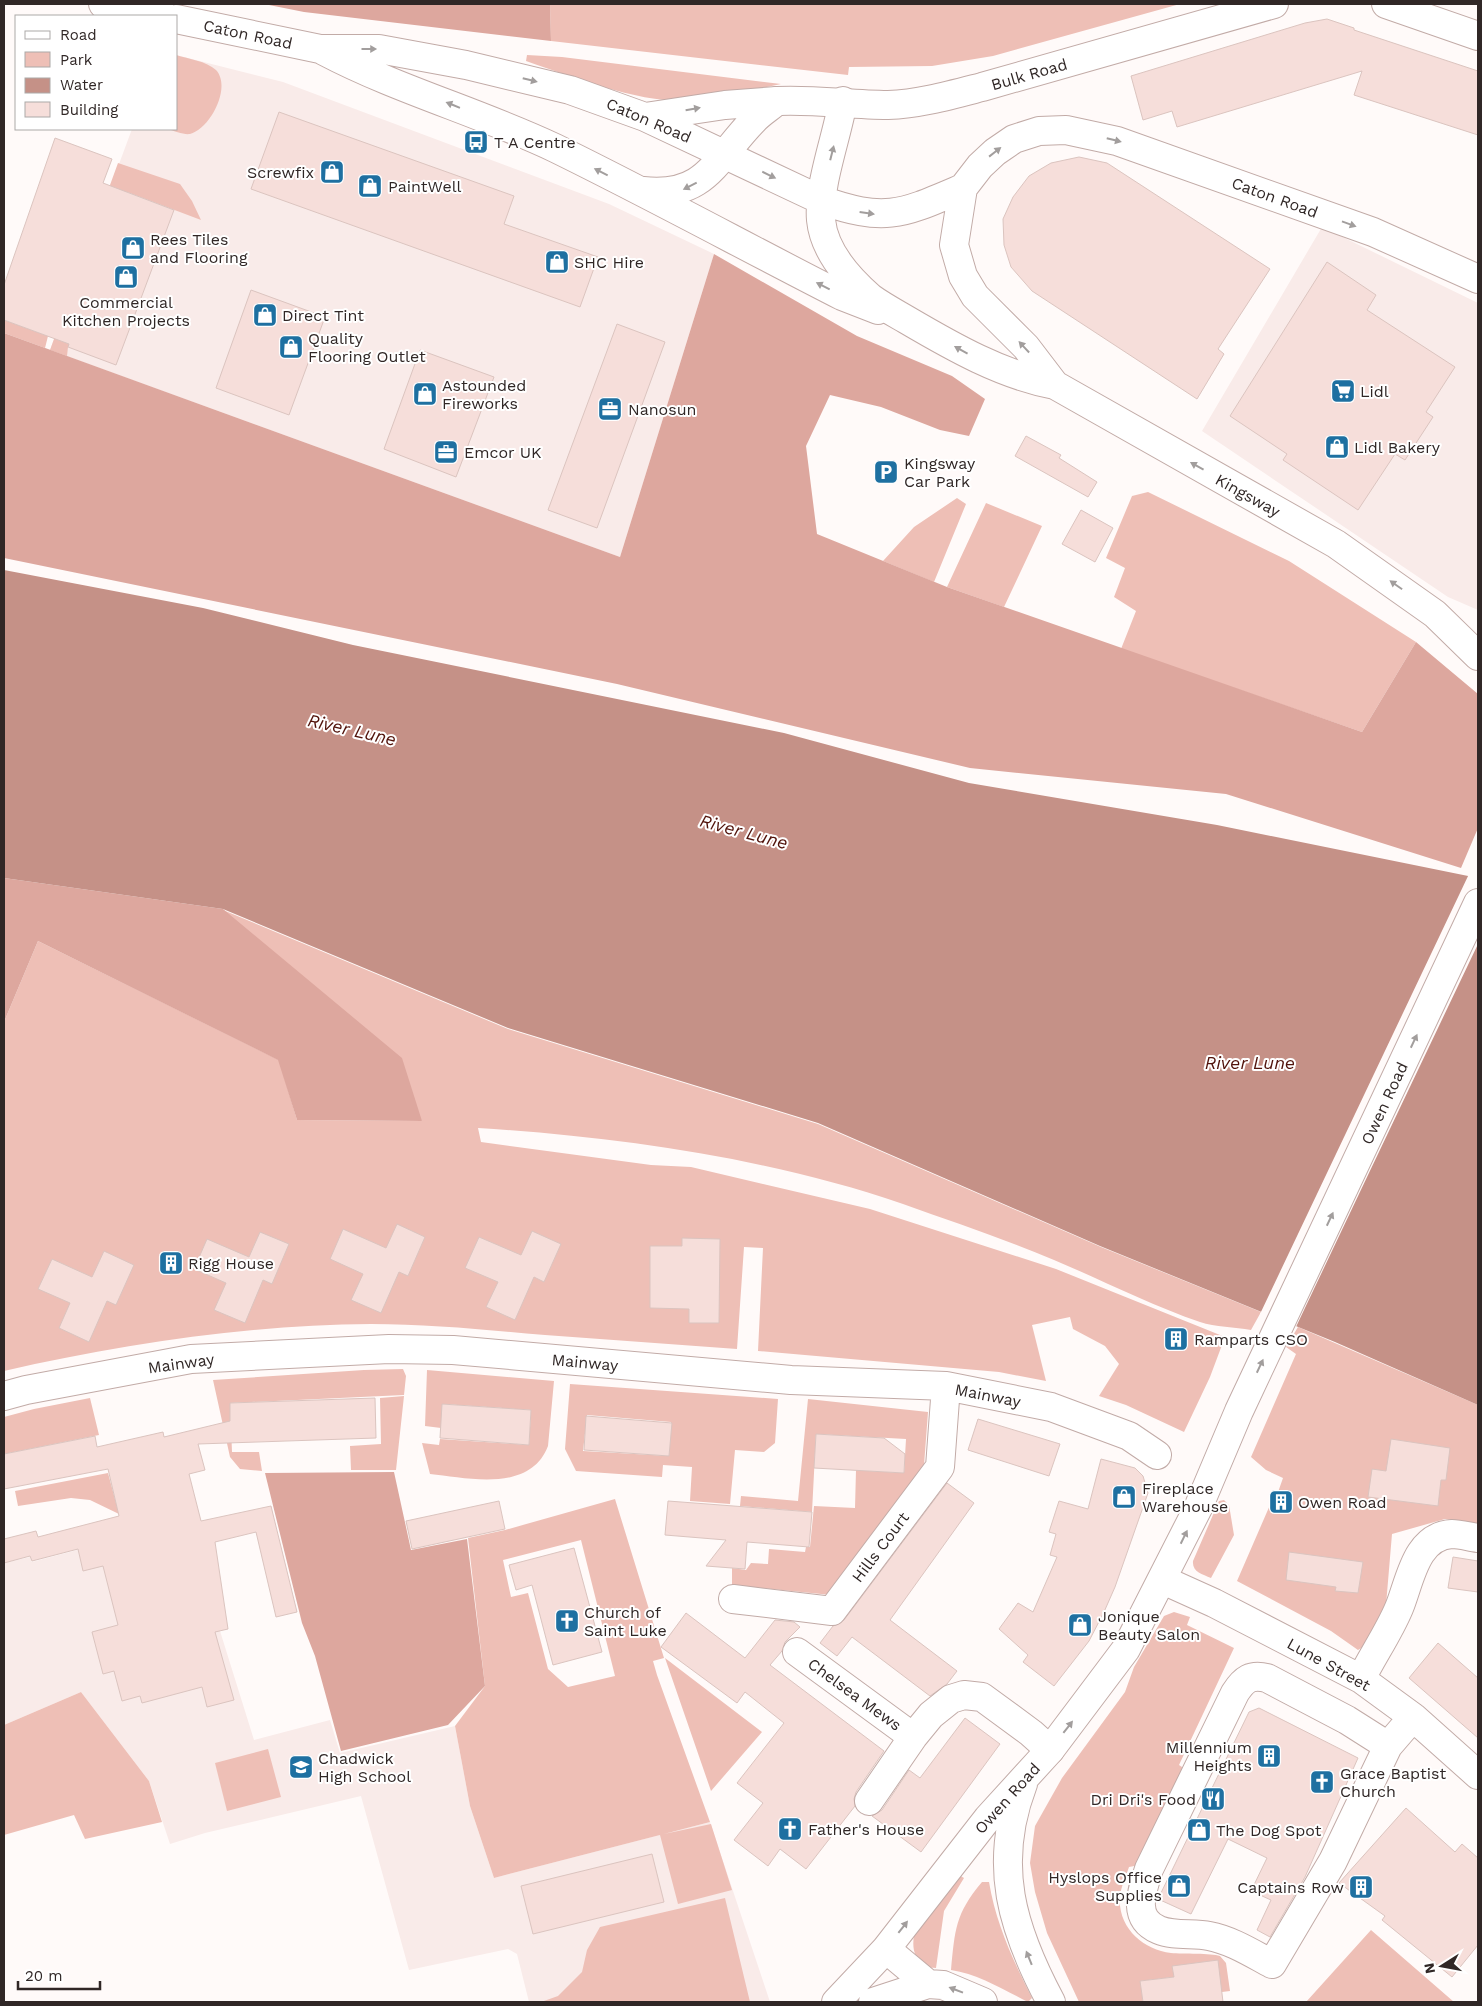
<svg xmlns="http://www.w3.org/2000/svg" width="1482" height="2006" font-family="'Work Sans',sans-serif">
<rect width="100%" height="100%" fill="#fffaf9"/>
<path fill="#f9ebe9" d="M176 55 283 82 609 204 714 254 620 557 50 350 132 129H176Z
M1322 227 1478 303V610L1448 597 1202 431Z
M96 1545 206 1586 254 1740 330 1720 340 1753 455 1726 470 1806 494 1878 710 1822 770 2002H529L517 1954 508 1949 409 1970 361 1796 205 1833 170 1844 149 1781 81 1692 4 1725V1563L30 1557 32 1562Z"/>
<path fill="#eebfb6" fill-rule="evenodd" d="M550 4H1180L993 56 932 66 849 67 848 75 551 41Z
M176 55C189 59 206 61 216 70 232 87 210 129 190 134 184 135 174 131 168 129H176Z
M527 55 562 57 781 84C751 90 720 99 690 101 638 103 576 78 526 61Z
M118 163 180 184 192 201 201 220 127 192 68 347 67 356 50 350Z
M4 320 48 336 45 348 4 333Z
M1148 492 1289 561 1416 642 1362 732 1121 649 1136 611 1114 597 1125 568 1106 558 1132 496Z
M957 498 966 504 934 582 883 561 914 527Z
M986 503 1042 526 1004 607 947 587Z
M223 910 508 1029 818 1124 1101 1247 1261 1312 1251 1330C1235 1327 1215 1327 1200 1322 1150 1305 1102 1280 1054 1260 1005 1239 953 1222 903 1204 770 1158 617 1137 478 1128L481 1142 651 1165 691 1167 870 1209 1056 1269 1225 1337 1210 1377 1184 1432 1126 1405 1099 1396 1119 1364 1105 1346 1073 1329 1070 1317 1032 1325 1046 1381 999 1372 758 1351 763 1248 744 1247 737 1349C673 1344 609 1340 545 1335 487 1330 429 1324 371 1324 248 1325 123 1344 4 1371V1022L38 941 279 1060 297 1120 422 1121Z
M1298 1327 1478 1405V1524L1445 1519 1392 1534 1386 1605 1363 1647 1358 1650 1331 1631 1237 1581 1270 1505 1285 1510 1288 1498 1277 1495 1283 1478 1266 1470 1251 1457 1296 1354 1286 1347Z
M403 1369 406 1376 404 1395 230 1403 232 1452H259L262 1471 240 1469 230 1457 213 1380 364 1370Z
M427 1370 554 1381 548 1446C530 1493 468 1478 430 1474L422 1443 439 1445 440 1439 529 1445 531 1410 443 1404 441 1428 425 1426Z
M570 1384 778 1399 775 1443 764 1452 735 1450 730 1504 690 1501 692 1467 663 1465 662 1477 576 1471 565 1449ZM587 1415 671 1422 669 1456 583 1451Z
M404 1396 396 1470H351L350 1446 381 1444 380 1398Z
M90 1398 99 1435 4 1454V1417L34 1409Z
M808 1399 928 1412 924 1465 920 1477 831 1595 732 1585V1568L746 1570 751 1563 768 1564 769 1549 805 1552 806 1547H810L814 1506 855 1508 856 1470 904 1473 906 1439 816 1434 812 1512 740 1506 741 1496 798 1501Z
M108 1473 119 1514 90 1500 71 1498 18 1506 15 1491Z
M615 1499 664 1658 653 1661 657 1675 710 1822 664 1834 711 1824 732 1890 678 1904 660 1835 494 1878 470 1806 455 1726 485 1686 468 1538 505 1530ZM581 1540 615 1676 568 1687 548 1669 528 1593 511 1597 503 1560Z
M1224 1500 1229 1505 1234 1535 1211 1578C1202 1574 1192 1572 1193 1561L1219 1501Z
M1174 1612 1190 1617 1187 1625 1234 1648 1179 1765 1185 1769 1140 1865 1129 1867C1126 1876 1121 1887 1120 1896 1117 1927 1143 1950 1171 1953 1183 1954 1211 1953 1220 1956L1226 1963 1230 1991 1222 1992 1174 1977 1141 1981 1143 2002H1079L1047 1933 1035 1892 1030 1863 1035 1826 1062 1778 1125 1692 1134 1667 1164 1616Z
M665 1658 762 1732 711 1791Z
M81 1692 149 1781 162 1822 85 1839 74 1815 4 1835V1725Z
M268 1749 281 1797 227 1811 215 1763Z
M959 1875 964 1878 944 1911 936 1968 924 1967C914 1957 912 1949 914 1935Z
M982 1882H989C996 1924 1013 1960 1032 1998L1028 2002C1004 1990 978 1974 951 1970 955 1930 955 1914 982 1882Z
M725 1898 750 2002H541L558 1996 582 1972 587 1950 600 1927Z
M1371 1930 1454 2002H1306Z"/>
<path fill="#dda79e" d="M264 4H550L551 41 304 12Z
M714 254 857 336 952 376 985 399 969 436 940 430 881 407 830 395 806 446 817 534 947 587 1362 732 1416 642 1478 694V828L1461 868 1226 794 970 768 617 684 4 558V333L620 557Z
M4 878 223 909 402 1058 422 1121 297 1120 278 1060 38 941 4 1022Z
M394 1472 411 1550 467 1539 485 1686 448 1725 341 1751 315 1656 302 1623 265 1473Z"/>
<path fill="#c59187" d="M4 570 203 608 353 645 784 733 969 783 1217 825 1478 878V1405L1335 1342 1100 1246 818 1123 508 1028 223 909 4 878Z"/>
<path fill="#fffaf9" d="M1469 874 1478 876V944L1368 1175 1295 1329 1260 1314Z"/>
<path fill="#f6deda" stroke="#dbc4bf" d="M1327 19 1354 28V30L1478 71V135L1354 95 1362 71 1177 127 1172 111 1143 120 1131 76 1305 23Z
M279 112 514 196 504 224 598 257 580 307 251 189Z
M55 138 112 159 103 183 174 210 116 365 68 347 69 344 4 320V285Z
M1079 157 1107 163 1270 269 1218 349 1224 354 1197 399 1032 291 1011 267 1004 245 1003 219 1013 197 1029 176 1051 163Z
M1327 262 1376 295 1367 310 1455 367 1426 412 1433 417 1405 460 1395 454 1358 510 1283 460 1287 454 1230 416Z
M251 290 325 317 289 415 216 388Z
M617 324 665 342 597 528 548 510Z
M420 350 494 377 456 477 384 449Z
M1026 436 1061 455 1059 458 1097 482 1088 497 1015 456Z
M1081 510 1113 528 1095 562 1062 544Z
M397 1224 425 1237 408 1276 399 1272 381 1313 351 1300 363 1274 330 1259 343 1229 386 1248Z
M532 1231 561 1244 544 1282 534 1277 515 1320 486 1307 498 1282 465 1268 479 1237 521 1255Z
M260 1232 289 1244 272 1284 263 1280 245 1323 214 1310 226 1283 194 1269 207 1239 249 1257Z
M682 1238 720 1239 719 1323H689V1309L650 1308V1246H682Z
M104 1251 134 1265 116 1305 107 1301 89 1342 59 1328 70 1303 38 1289 52 1259 92 1277Z
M375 1398 376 1438 198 1444 205 1470 189 1474 201 1521 271 1506 297 1612 276 1617 256 1532 215 1542 228 1629 215 1632 234 1700 207 1707 202 1687 142 1703 140 1696 122 1701 114 1671 103 1674 92 1632 118 1625 103 1566 83 1571 78 1549 32 1561 30 1556 4 1563V1539L36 1531 38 1537 119 1516 108 1469 4 1489V1454L95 1436 97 1447 163 1432 164 1437 230 1421V1403Z
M442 1404 531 1410 529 1445 440 1438Z
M586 1416 672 1423 669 1456 584 1450Z
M978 1419 1060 1444 1049 1476 968 1450Z
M816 1434 884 1438 905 1454 904 1473 814 1468Z
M1391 1439 1450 1448 1446 1480H1441L1438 1506 1368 1497 1372 1469 1386 1471Z
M1101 1459 1135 1468 1143 1476 1148 1493 1115 1587 1104 1612 1089 1641 1054 1686 1023 1662 1028 1655 999 1629 1018 1603 1033 1612 1057 1557 1050 1555 1056 1534 1049 1532 1059 1501 1088 1509Z
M947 1483 974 1503 890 1620 957 1671 947 1684 930 1696 852 1637 837 1656 820 1643 833 1626 844 1620Z
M499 1501 505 1529 412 1549 406 1521Z
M668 1501 812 1512 809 1547 747 1542 745 1569 706 1566 726 1540 665 1535Z
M574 1548 602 1652 553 1665 532 1585 516 1590 509 1565Z
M1289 1552 1363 1562 1358 1593 1335 1591 1336 1587 1286 1580Z
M1453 1557 1478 1561V1592L1448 1588Z
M686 1613 745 1658 775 1620 794 1622 800 1627 785 1642 782 1651 770 1665 884 1751 856 1792 854 1799 855 1806 806 1869 780 1849 768 1866 734 1840 763 1803 737 1783 784 1723 745 1692 737 1703 661 1647Z
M1438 1643 1478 1678V1738L1409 1678Z
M1259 1708 1358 1758 1305 1877 1270 1937 1257 1930 1271 1900 1251 1891 1267 1858 1228 1839 1191 1914 1158 1899 1249 1712Z
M965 1718 1000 1744 921 1852 872 1816 882 1810 909 1770 920 1778Z
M1406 1808 1455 1852 1462 1844 1478 1858V1945L1452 1977 1382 1920 1385 1916 1339 1883Z
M652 1854 664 1902 533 1934 521 1886Z
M1218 1960 1223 2002H1143L1140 1981 1174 1977 1172 1966Z"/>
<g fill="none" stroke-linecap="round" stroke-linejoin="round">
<defs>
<path id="minor" d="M1386 4 1478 36
M777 101C814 99 851 105 888 105 919 104 951 95 982 87L1274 4
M4 1396 26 1390 191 1359 389 1349 453 1350 791 1380 946 1386 1051 1407 1129 1436 1157 1455
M1163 1580 1214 1603 1361 1679 1413 1717 1478 1775
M733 1599 832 1611 940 1467 946 1386
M797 1652 913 1737 931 1715 951 1699 964 1695 982 1697 1031 1733 1050 1750
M1361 1679C1373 1655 1389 1632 1399 1608 1410 1582 1415 1536 1452 1534 1460 1534 1470 1537 1478 1538
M1388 1746 1347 1720 1267 1678C1251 1674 1244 1679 1235 1693L1149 1869C1142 1891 1131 1918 1159 1930 1173 1936 1194 1933 1209 1936 1231 1940 1253 1954 1272 1964L1333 1861 1388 1746 1413 1717
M869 1801 913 1737"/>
<path id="major" d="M103 4 164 16
M176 19 320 49H379L466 65 570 90 645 117 821 200C886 223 902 214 963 188
M324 51C398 90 479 112 555 148 651 195 746 247 842 296L878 310
M843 101C837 137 818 185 821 220 824 251 848 278 871 298 882 306 895 313 907 320 953 347 1002 375 1055 385L1336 544 1435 614 1478 656
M645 117 725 105 777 101
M643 191C706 198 715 160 753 121 760 113 769 108 777 101
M1055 385 1026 347 975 296 963 276 954 245 963 188 980 166 995 152 1014 139 1039 131 1066 130 1117 141 1373 232 1478 279
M1023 1784C992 1865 1012 1929 1051 2002
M886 1949 928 1984
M836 2002 886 1949 988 1818 1050 1750 1126 1649 1198 1508 1239 1411 1478 903
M873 2002 928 1984 943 1985 983 2002"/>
</defs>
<use href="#minor" stroke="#c2aba7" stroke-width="30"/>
<use href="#major" stroke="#c2aba7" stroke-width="30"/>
<use href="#minor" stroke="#fff" stroke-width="28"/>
<use href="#major" stroke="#fff" stroke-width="28"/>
</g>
<defs><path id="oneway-solid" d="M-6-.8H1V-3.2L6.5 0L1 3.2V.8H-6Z" transform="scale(1.25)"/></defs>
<g fill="#a29e9d">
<use href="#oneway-solid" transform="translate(369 49)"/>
<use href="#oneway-solid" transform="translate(530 80) rotate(14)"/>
<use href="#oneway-solid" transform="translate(453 105) rotate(-158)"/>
<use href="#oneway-solid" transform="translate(693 109) rotate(-10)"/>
<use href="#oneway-solid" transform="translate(1114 140) rotate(14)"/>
<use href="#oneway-solid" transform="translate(995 152) rotate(-38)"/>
<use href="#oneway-solid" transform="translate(832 153) rotate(-76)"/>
<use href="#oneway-solid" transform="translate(601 172) rotate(-153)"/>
<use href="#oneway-solid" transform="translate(769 175) rotate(26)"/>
<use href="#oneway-solid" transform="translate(690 186) rotate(153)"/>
<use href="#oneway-solid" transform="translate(867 213) rotate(8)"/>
<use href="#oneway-solid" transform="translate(1349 224) rotate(20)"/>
<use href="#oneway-solid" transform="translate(823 286) rotate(-153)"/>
<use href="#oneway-solid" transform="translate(1024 347) rotate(-133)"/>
<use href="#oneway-solid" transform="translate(961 350) rotate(-151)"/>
<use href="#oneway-solid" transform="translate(1197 466) rotate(-151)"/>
<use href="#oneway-solid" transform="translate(1396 585) rotate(-145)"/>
<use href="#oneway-solid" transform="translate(1414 1041) rotate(-65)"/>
<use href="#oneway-solid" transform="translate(1330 1219) rotate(-65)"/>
<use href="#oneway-solid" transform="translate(1260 1366) rotate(-65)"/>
<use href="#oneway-solid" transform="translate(1184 1537) rotate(-64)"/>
<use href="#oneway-solid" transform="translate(1068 1727) rotate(-52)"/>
<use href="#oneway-solid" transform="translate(903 1927) rotate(-52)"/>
<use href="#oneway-solid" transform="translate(1029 1958) rotate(-112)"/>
<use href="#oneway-solid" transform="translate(956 1990) rotate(-159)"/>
</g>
<defs>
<symbol id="bus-square" viewBox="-11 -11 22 22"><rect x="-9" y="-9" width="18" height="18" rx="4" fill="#1e70a1" stroke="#fff"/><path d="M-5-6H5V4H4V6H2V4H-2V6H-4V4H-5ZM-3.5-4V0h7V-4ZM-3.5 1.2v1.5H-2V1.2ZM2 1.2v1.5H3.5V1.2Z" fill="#fff"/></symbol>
<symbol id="shop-square" viewBox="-11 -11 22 22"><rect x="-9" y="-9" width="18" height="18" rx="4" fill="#1e70a1" stroke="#fff"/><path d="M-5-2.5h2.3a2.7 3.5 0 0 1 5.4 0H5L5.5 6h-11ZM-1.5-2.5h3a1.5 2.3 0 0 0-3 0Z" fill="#fff"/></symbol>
<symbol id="supermarket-square" viewBox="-11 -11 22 22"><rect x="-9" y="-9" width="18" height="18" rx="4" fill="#1e70a1" stroke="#fff"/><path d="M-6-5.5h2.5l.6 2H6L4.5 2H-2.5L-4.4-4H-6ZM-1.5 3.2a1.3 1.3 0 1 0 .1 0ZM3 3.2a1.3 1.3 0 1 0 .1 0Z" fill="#fff"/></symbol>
<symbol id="office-square" viewBox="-11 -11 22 22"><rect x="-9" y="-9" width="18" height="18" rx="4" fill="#1e70a1" stroke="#fff"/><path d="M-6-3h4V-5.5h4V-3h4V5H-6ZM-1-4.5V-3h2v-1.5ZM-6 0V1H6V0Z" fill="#fff"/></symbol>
<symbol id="parking-square" viewBox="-11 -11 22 22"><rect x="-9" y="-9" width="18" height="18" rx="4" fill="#1e70a1" stroke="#fff"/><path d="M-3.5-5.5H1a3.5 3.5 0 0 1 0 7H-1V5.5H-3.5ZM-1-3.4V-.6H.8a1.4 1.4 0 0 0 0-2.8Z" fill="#fff"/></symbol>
<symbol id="building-square" viewBox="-11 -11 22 22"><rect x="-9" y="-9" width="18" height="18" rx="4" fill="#1e70a1" stroke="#fff"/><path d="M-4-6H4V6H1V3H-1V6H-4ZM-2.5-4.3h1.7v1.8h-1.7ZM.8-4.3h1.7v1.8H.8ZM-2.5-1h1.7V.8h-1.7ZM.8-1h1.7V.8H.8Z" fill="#fff"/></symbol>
<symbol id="church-square" viewBox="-11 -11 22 22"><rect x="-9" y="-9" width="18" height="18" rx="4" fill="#1e70a1" stroke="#fff"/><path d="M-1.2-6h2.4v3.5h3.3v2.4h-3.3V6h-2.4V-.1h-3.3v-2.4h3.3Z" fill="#fff"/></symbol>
<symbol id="school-square" viewBox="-11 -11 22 22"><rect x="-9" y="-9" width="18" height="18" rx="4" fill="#1e70a1" stroke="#fff"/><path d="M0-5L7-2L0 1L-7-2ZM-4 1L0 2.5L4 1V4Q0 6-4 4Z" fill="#fff"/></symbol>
<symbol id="restaurant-square" viewBox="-11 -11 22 22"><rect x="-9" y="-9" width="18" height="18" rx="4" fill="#1e70a1" stroke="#fff"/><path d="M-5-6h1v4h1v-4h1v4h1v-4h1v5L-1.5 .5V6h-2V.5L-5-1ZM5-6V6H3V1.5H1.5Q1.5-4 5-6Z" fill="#fff"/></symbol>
</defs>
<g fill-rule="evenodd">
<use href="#bus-square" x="462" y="128" width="28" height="28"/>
<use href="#shop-square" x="318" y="158" width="28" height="28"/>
<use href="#shop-square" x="356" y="172" width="28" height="28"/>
<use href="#shop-square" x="119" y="234" width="28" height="28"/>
<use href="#shop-square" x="543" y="248" width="28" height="28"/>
<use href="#shop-square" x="112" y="263" width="28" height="28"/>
<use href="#shop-square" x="251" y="301" width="28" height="28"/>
<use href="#shop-square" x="277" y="333" width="28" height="28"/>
<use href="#supermarket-square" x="1329" y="377" width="28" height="28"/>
<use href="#shop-square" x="411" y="380" width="28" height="28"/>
<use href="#office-square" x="596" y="395" width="28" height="28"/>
<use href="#shop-square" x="1323" y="433" width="28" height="28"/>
<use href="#office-square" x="432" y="438" width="28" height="28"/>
<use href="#parking-square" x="872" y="458" width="28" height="28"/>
<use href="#building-square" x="157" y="1249" width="28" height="28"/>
<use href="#building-square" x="1162" y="1325" width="28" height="28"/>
<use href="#shop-square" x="1110" y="1483" width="28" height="28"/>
<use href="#building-square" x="1267" y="1488" width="28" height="28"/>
<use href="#church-square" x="553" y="1607" width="28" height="28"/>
<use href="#shop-square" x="1066" y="1611" width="28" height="28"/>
<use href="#building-square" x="1255" y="1742" width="28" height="28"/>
<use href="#school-square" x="287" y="1753" width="28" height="28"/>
<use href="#church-square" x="1308" y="1768" width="28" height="28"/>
<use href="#restaurant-square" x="1199" y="1785" width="28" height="28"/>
<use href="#church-square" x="776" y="1815" width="28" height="28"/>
<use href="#shop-square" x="1185" y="1816" width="28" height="28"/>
<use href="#shop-square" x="1165" y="1872" width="28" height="28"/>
<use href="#building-square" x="1347" y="1873" width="28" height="28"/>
</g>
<g text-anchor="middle" stroke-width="4" stroke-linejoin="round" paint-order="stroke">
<g font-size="16" fill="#302726" stroke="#fff">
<text transform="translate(248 34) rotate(12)" y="6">Caton Road</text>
<text transform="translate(1029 74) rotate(-16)" y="6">Bulk Road</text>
<text transform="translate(649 120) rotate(23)" y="6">Caton Road</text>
<text transform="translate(1275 197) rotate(20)" y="6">Caton Road</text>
<text transform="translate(1248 495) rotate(29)" y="6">Kingsway</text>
<text transform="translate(1384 1103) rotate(-65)" y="6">Owen Road</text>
<text transform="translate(585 1362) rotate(5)" y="6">Mainway</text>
<text transform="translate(181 1363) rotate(-8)" y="6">Mainway</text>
<text transform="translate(988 1395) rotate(11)" y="6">Mainway</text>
<text transform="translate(880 1547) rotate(-53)" y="6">Hills Court</text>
<text transform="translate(1329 1664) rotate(29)" y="6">Lune Street</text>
<text transform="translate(855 1694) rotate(36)" y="6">Chelsea Mews</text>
<text transform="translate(1007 1798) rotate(-48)" y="6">Owen Road</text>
</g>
<g font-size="16" fill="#302726" stroke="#fff" text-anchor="start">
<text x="494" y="148">T A Centre</text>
<text x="314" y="178" text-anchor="end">Screwfix</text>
<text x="388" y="192">PaintWell</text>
<text x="150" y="245">Rees Tiles<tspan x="150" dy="18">and Flooring</tspan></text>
<text x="574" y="268">SHC Hire</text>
<text x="126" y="308" text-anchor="middle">Commercial<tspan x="126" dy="18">Kitchen Projects</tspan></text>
<text x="282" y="321">Direct Tint</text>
<text x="308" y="344">Quality<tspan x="308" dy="18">Flooring Outlet</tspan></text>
<text x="442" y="391">Astounded<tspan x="442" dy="18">Fireworks</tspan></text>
<text x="1360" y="397">Lidl</text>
<text x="628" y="415">Nanosun</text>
<text x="1354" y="453">Lidl Bakery</text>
<text x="464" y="458">Emcor UK</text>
<text x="904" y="469">Kingsway<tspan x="904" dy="18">Car Park</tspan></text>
<text x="188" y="1269">Rigg House</text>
<text x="1194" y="1345">Ramparts CSO</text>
<text x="1142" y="1494">Fireplace<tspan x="1142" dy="18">Warehouse</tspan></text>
<text x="1298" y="1508">Owen Road</text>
<text x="584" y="1618">Church of<tspan x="584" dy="18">Saint Luke</tspan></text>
<text x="1098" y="1622">Jonique<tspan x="1098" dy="18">Beauty Salon</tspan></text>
<text x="1252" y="1753" text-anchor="end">Millennium<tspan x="1252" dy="18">Heights</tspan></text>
<text x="318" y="1764">Chadwick<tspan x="318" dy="18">High School</tspan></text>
<text x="1340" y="1779">Grace Baptist<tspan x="1340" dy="18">Church</tspan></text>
<text x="1196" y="1805" text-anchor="end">Dri Dri's Food</text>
<text x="808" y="1835">Father's House</text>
<text x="1216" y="1836">The Dog Spot</text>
<text x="1162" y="1883" text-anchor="end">Hyslops Office<tspan x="1162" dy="18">Supplies</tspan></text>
<text x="1344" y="1893" text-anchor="end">Captains Row</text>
</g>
<g font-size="18" font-style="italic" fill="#51120a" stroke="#fff">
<text transform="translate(352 730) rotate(13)" y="6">River Lune</text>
<text transform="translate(744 832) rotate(15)" y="6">River Lune</text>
<text x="1250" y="1069">River Lune</text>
</g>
</g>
<rect width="1482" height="2006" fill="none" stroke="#302726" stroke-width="10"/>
<rect x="15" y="15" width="162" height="115" fill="#ffffff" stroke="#aca9a8"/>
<rect x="25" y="31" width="25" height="8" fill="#ffffff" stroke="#aca9a8"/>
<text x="60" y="40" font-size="15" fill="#302726">Road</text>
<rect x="25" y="52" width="25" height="15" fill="#eebfb6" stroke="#aca9a8"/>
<text x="60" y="65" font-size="15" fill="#302726">Park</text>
<rect x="25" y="78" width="25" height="15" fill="#c59187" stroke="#aca9a8"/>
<text x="60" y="90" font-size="15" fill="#302726">Water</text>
<rect x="25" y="102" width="25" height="15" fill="#f6deda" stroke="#aca9a8"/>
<text x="60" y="115" font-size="15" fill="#302726">Building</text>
<g transform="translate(1442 1966) rotate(259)" stroke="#ffffff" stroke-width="4" paint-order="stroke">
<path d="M0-4L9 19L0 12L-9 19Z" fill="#302726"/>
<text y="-8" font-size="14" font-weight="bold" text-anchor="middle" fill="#302726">N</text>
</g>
<path d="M18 1981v8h82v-8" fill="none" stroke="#302726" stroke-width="2.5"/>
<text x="25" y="1981" font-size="15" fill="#302726" stroke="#ffffff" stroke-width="4" paint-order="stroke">20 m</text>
</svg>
